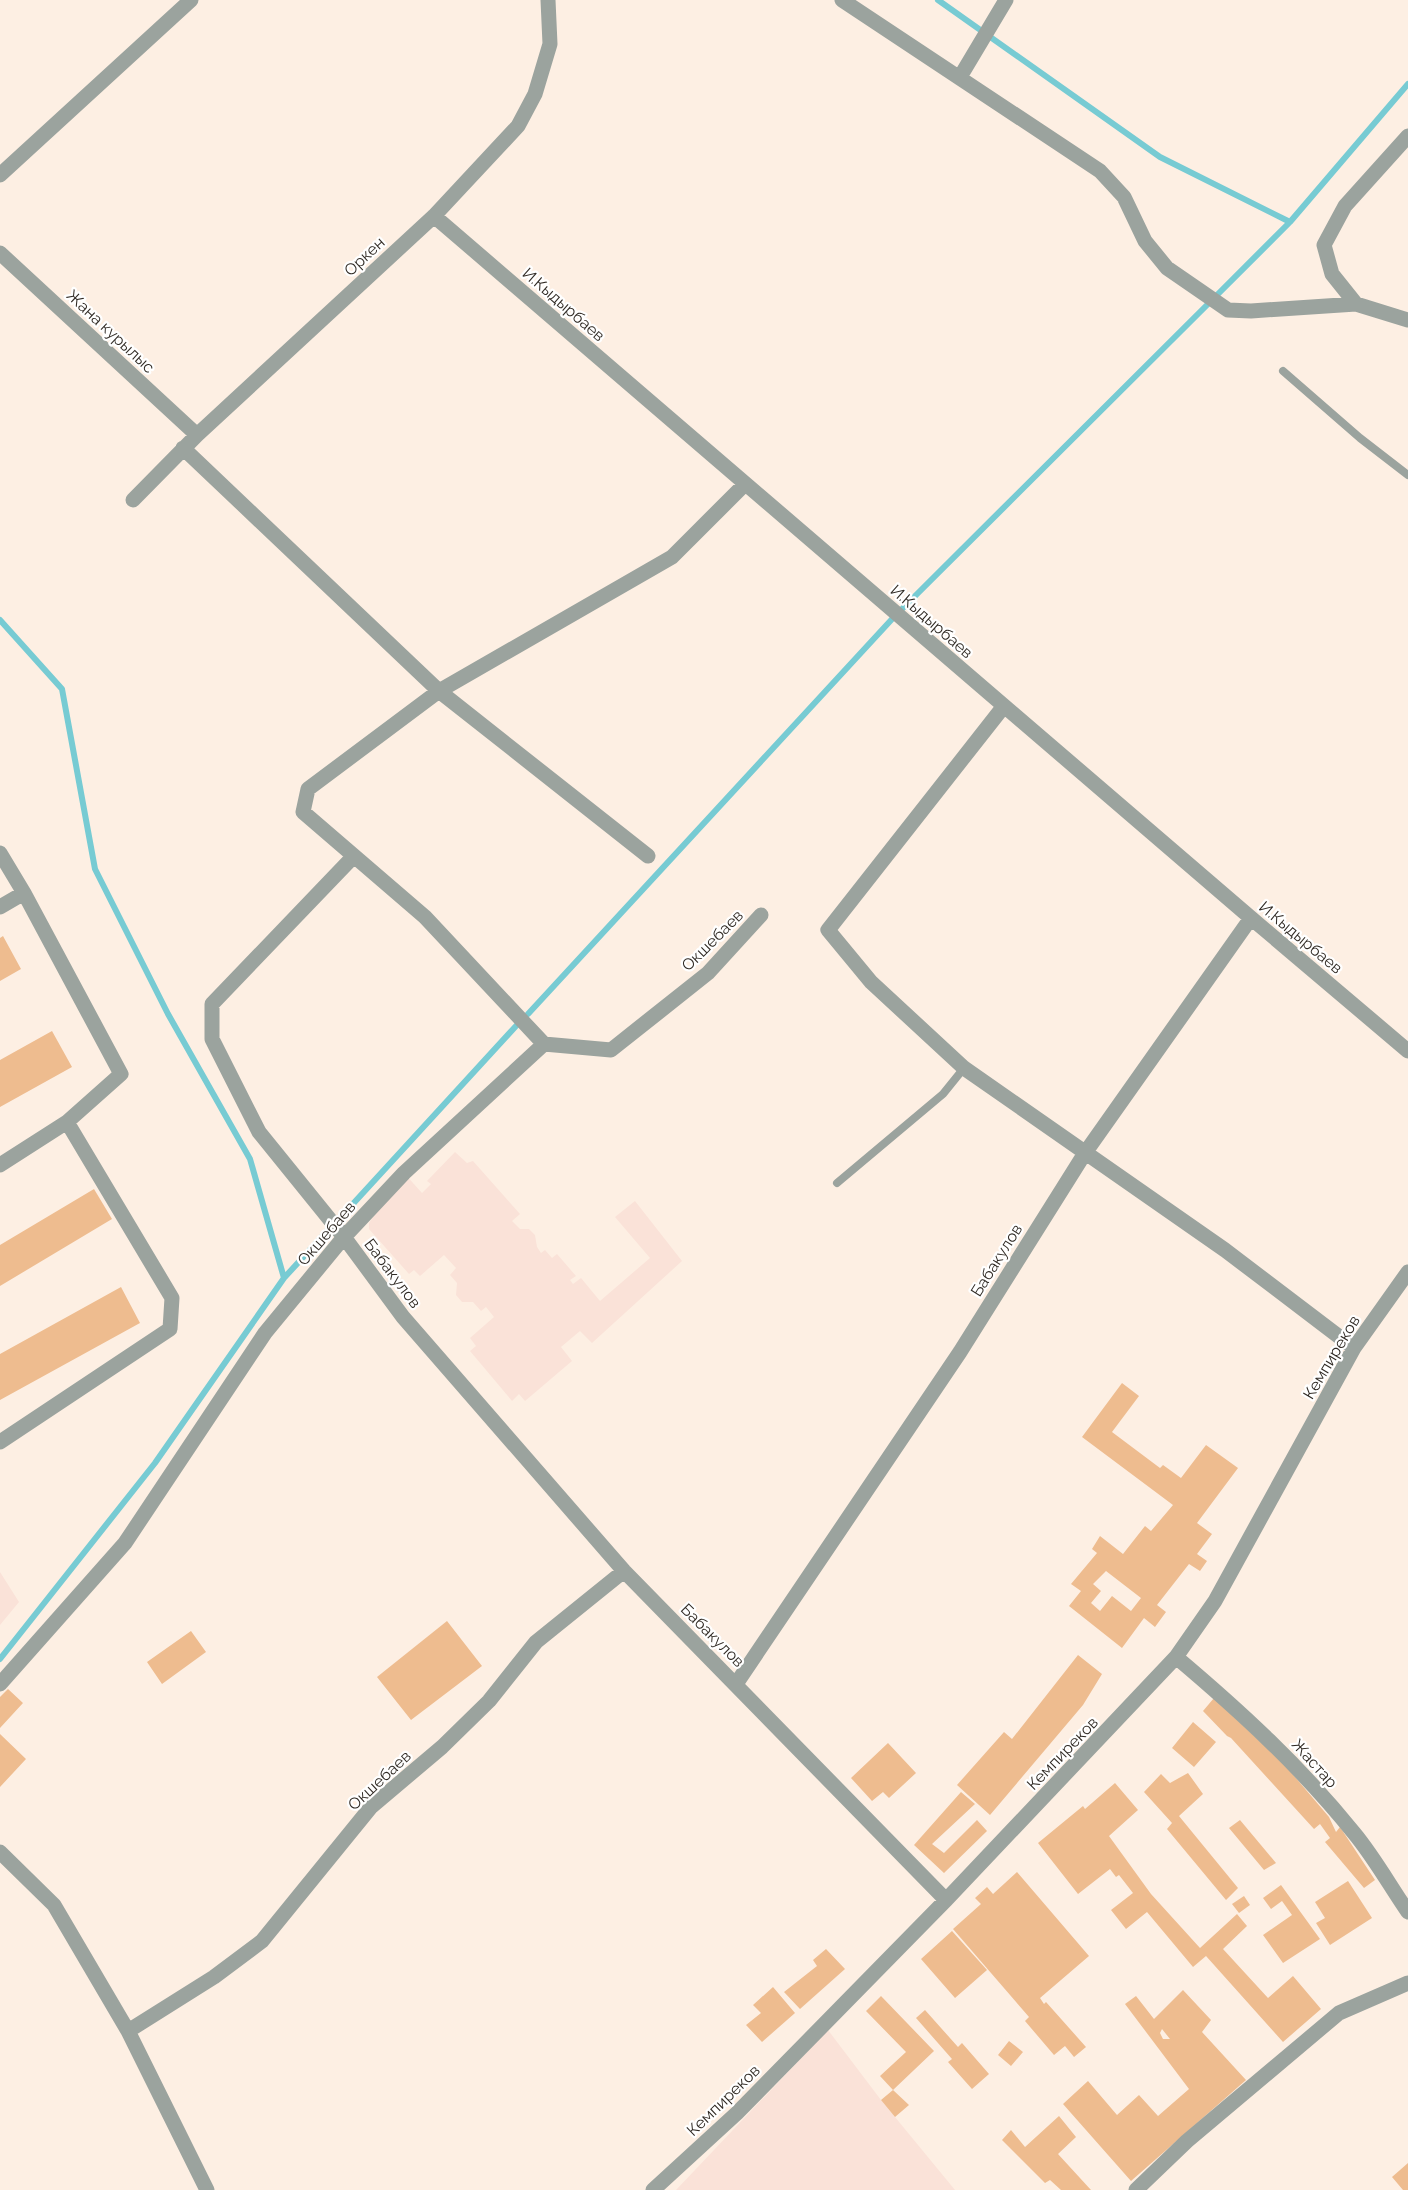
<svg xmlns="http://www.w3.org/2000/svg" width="1408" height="2190" font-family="Raleway,sans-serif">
<rect width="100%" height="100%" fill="#fdefe3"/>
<path fill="#fae2d8" d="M455 1152 467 1163 473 1161 520 1214 512 1221 520 1229H529L535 1235 537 1247 541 1253 545 1250 552 1258 557 1254 576 1276 570 1280 573 1284 581 1278 600 1301 650 1258 615 1217 635 1201 682 1261 592 1343 580 1331 561 1347 572 1361 525 1401 519 1394 512 1401 470 1351 476 1346 470 1338 494 1317 486 1307 481 1311 473 1302H462L456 1295 457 1283 450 1275 456 1268 444 1255 420 1276 414 1270 409 1274 369 1229V1223L404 1173 422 1193 431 1184 427 1181Z
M0 1572 19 1602 0 1625Z
M828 2030 881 2100 955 2190H676Z"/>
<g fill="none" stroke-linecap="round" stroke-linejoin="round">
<path stroke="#77cbd3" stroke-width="6" d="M938 0 1160 157 1290 222
M1216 296 1290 222 1408 84
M902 609 1208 304
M0 620 62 689 95 869 168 1014 250 1159 284 1278
M528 1014 893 618
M340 1218 516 1026
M0 1659 155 1463 284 1278 329 1229"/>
</g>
<path fill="#eebc8f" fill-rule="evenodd" d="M3 936 21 969 0 981V938Z
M52 1031 72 1067 0 1107V1060Z
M94 1189 112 1219 0 1286V1245Z
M121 1287 140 1323 0 1400V1354Z
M1122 1383 1139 1396 1112 1432 1160 1468 1163 1465 1181 1478 1206 1445 1238 1468 1197 1523 1212 1534 1197 1554 1207 1561 1200 1571 1189 1564 1157 1605 1166 1612 1155 1627 1144 1618 1122 1648 1069 1606 1081 1591 1071 1584 1097 1553 1092 1549 1100 1536 1123 1554 1145 1526 1151 1531 1173 1505 1082 1437ZM1106 1571 1141 1598 1131 1611 1112 1596 1100 1611 1091 1603 1101 1591 1093 1584Z
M447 1621 482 1666 411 1720 377 1677Z
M191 1631 206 1652 162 1684 147 1662Z
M1078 1655 1102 1674 1083 1705 990 1815 957 1785 1004 1732 1012 1739Z
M8 1689 23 1703 0 1728V1697Z
M1214 1698 1284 1764 1329 1817 1336 1832 1340 1827 1375 1880 1364 1888 1325 1842 1330 1838 1320 1824 1314 1829 1231 1738 1227 1736 1203 1711Z
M1193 1722 1216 1742 1194 1767 1172 1748Z
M0 1734 26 1759 0 1787Z
M888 1743 916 1773 889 1798 883 1792 872 1801 851 1778Z
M1188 1773 1203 1794 1179 1816 1238 1888 1226 1900 1167 1829 1172 1823 1144 1792 1161 1774 1170 1783Z
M1115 1783 1138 1810 1109 1836 1151 1894 1200 1948 1237 1914 1247 1926 1223 1949 1268 1998 1293 1976 1321 2009 1283 2042 1206 1956 1193 1967 1147 1912 1126 1929 1111 1910 1133 1893 1119 1875 1116 1877 1110 1869 1078 1894 1038 1843 1083 1806 1085 1809Z
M961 1792 975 1804 932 1844 944 1853 977 1820 987 1831 944 1873 914 1845Z
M1240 1820 1276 1863 1264 1870 1229 1828Z
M1017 1872 1089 1956 1040 1998 1044 2004 1046 2002 1086 2047 1074 2057 1065 2046 1054 2055 1025 2021 1029 2017 953 1929 981 1904 975 1898 987 1887 993 1894Z
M1348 1881 1372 1918 1330 1945 1316 1923 1325 1918 1315 1902Z
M1281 1885 1320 1939 1283 1963 1263 1935 1292 1915 1282 1901 1271 1909 1263 1898Z
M1244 1896 1250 1905 1239 1913 1232 1904Z
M952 1931 987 1970 955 1998 921 1959Z
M826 1949 845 1969 800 2009 784 1992 817 1966 813 1960Z
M773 1987 795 2013 762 2042 746 2025 761 2013 753 2005Z
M1183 1990 1211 2020 1202 2032 1246 2080 1131 2181 1063 2104 1088 2081 1117 2115 1139 2095 1158 2116 1189 2089 1125 2004 1136 1996 1154 2019ZM1162 2029 1170 2039H1163L1160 2033Z
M881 1996 934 2051 893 2090 880 2076 906 2052 866 2011Z
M925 2010 958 2047 962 2043 989 2074 972 2089 948 2062 952 2059 916 2018Z
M1009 2041 1023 2052 1011 2066 998 2055Z
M893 2090 909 2105 895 2117 881 2100Z
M1059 2116 1076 2137 1058 2154 1091 2190H1061L1050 2180 1045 2183 1002 2140 1011 2130 1025 2147Z
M1408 2163V2190H1403L1392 2177Z"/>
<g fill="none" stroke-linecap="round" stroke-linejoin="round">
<path stroke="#9ba39e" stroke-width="8" d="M1283 371 1360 438 1408 475
M837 1183 943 1094 964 1068"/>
<path stroke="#9ba39e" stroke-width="15" d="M842 0 1100 171 1124 197 1145 241 1167 268 1228 310 1251 311 1356 304 1408 320
M960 77 1006 0
M0 175 191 0
M434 216 1251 918 1408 1051
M0 253 197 435
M1356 304 1332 274 1324 245 1345 206 1408 136
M183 448 439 691 648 856
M133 500 197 435 434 216 518 126 535 94 550 44 548 0
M1004 706 828 930 871 982 964 1068 1225 1250 1354 1348
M0 853 24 893 121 1074 67 1122 0 1165
M353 857 212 1004V1039L259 1132 344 1237 403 1317 624 1571 946 1900
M0 907 24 893
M544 1044 425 917 303 812 308 789 439 691 672 557 745 484
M0 1442 170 1329 172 1298 67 1122
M1176 1657C1240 1711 1301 1767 1354 1833 1374 1857 1390 1886 1408 1912
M0 1684 125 1543 265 1333 344 1237 404 1173 544 1044 611 1050 708 973 761 915
M736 1684 960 1352 1085 1153 1251 918
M0 1852 54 1905 128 2031 207 2190
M128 2031 214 1977 262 1941 371 1807 442 1747 489 1701 536 1642 624 1571
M653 2190 737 2113 946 1900 1176 1657 1215 1601 1354 1348 1408 1272
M1136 2190 1187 2141 1339 2013 1408 1983"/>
</g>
<g text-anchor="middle" stroke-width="4.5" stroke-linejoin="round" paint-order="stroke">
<g font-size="16" fill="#302a24" stroke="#fff">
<text transform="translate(364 256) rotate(-43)" y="6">Оркен</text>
<text transform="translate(564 304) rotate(41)" y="6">И.Кыдырбаев</text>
<text transform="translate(111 331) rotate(43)" y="6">Жана курылыс</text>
<text transform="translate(932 621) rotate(41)" y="6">И.Кыдырбаев</text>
<text transform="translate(1301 937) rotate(40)" y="6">И.Кыдырбаев</text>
<text transform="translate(712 940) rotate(-45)" y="6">Окшебаев</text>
<text transform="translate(326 1233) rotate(-49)" y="6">Окшебаев</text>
<text transform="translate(996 1260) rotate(-58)" y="6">Бабакулов</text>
<text transform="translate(393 1273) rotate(53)" y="6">Бабакулов</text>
<text transform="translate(1331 1357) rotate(-59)" y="6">Кемпиреков</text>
<text transform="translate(713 1635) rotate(45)" y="6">Бабакулов</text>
<text transform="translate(1062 1753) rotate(-46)" y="6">Кемпиреков</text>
<text transform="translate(1315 1763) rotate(48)" y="6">Жастар</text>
<text transform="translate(379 1780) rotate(-43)" y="6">Окшебаев</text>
<text transform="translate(723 2100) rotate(-44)" y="6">Кемпиреков</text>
</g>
</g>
</svg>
